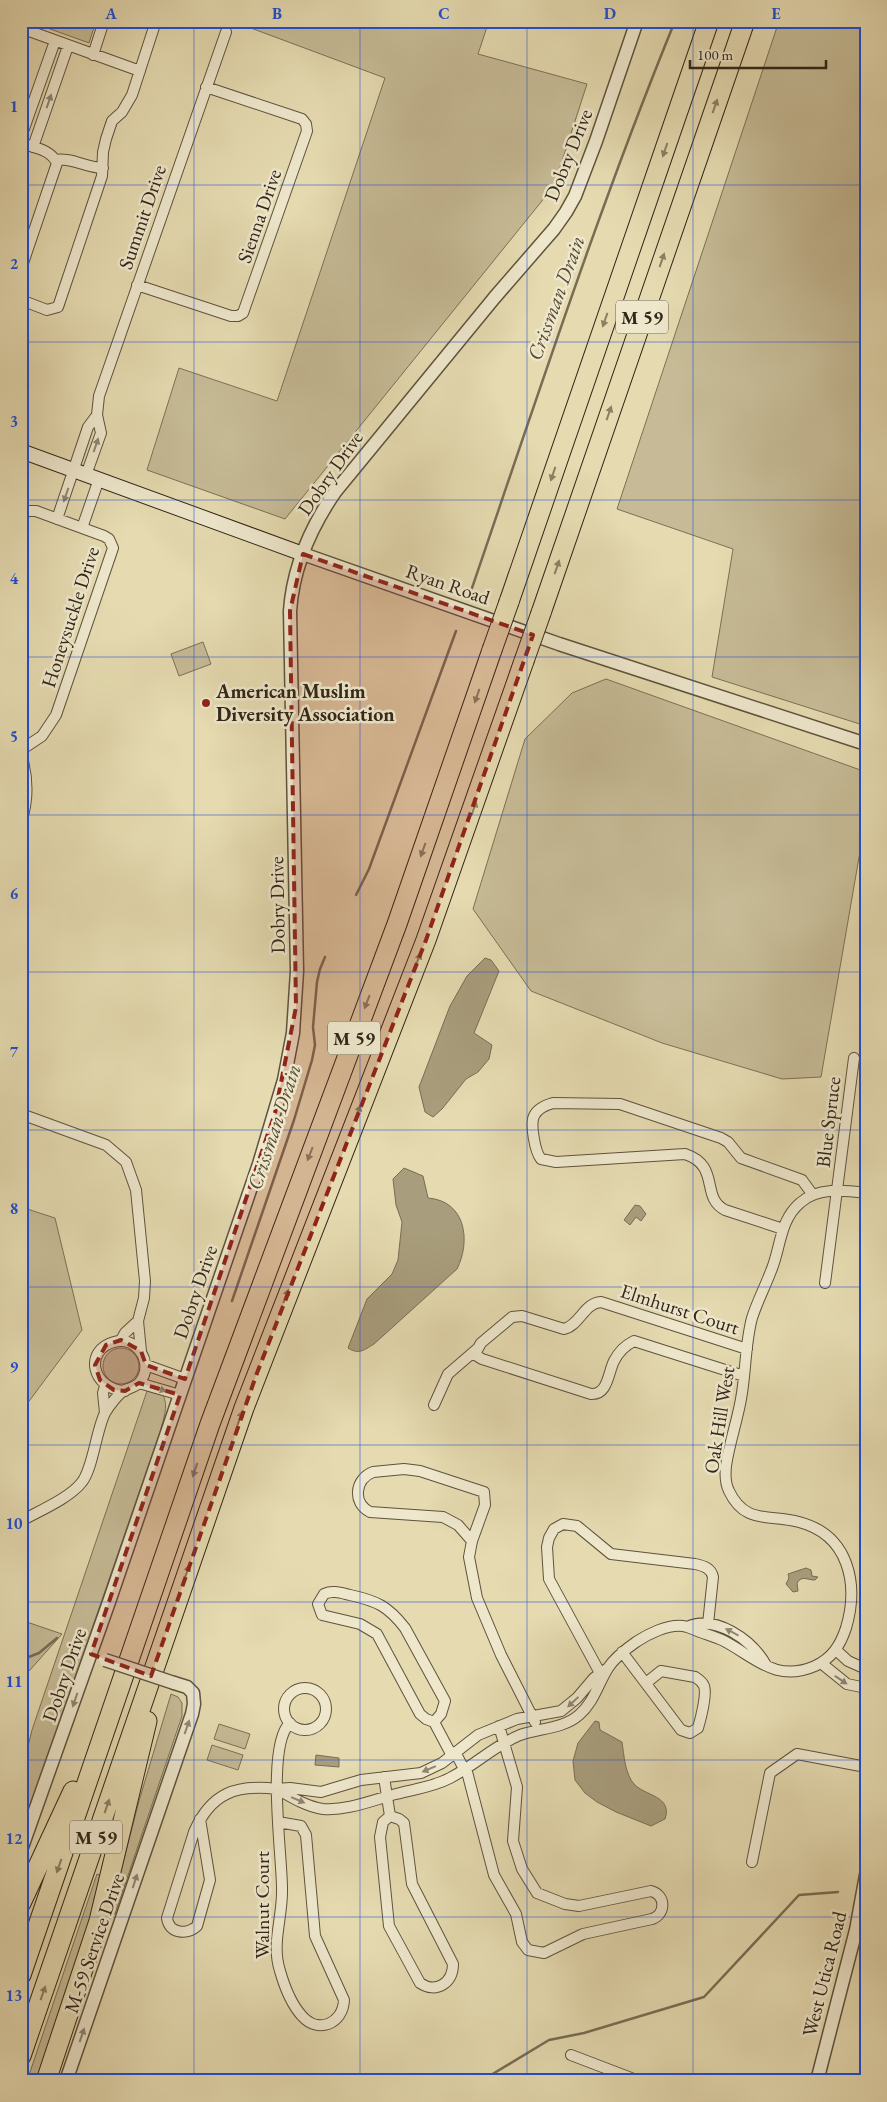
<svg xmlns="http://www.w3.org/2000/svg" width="887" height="2102" font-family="'EB Garamond',serif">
<rect width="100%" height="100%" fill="#e5dab0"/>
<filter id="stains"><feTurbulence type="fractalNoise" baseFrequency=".004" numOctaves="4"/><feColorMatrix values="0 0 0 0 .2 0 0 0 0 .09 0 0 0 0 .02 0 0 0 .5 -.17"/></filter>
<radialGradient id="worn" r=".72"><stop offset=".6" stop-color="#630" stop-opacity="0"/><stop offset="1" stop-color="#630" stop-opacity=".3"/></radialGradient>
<path fill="#c6bb96" stroke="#7c7056" d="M40 21H96L89 43 39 25Z
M232 21H489L478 54 587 84 554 186 285 519 147 470 179 368 277 401 385 78Z
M779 21H866V726L712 677 733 549 617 509Z
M203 642 211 664 179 676 171 654Z
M606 679 866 772V817L821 1077 782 1079 662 1043 531 991 473 909 525 739 572 693Z
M21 1207 55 1218 82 1330 21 1412Z
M103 1366a18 18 0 1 1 36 0a18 18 0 1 1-36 0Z
M147 1391 163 1395C169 1406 163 1420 160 1432L21 1834V1775L32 1730Z
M21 1620 62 1634 30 1670 21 1675Z
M171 1694 178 1697 182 1703V1716L115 1914 110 1913 139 1801Z
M219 1724 250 1734 245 1749 214 1739Z
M212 1745 243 1755 238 1770 207 1760Z
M97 1874 102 1876 97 1898 36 2081H27Z"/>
<path fill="#a89d7c" stroke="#786d54" d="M485 958 491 960 499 971 474 1033 492 1045 489 1059 478 1072 466 1079 442 1109 433 1117 425 1112 419 1087 450 1006 467 976Z
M404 1168 423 1176 428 1198C466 1201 471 1241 457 1269L374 1344C364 1350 359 1355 348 1348L367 1299 392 1274 398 1260 402 1222 396 1205 393 1179Z
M635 1205 640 1206 646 1214 641 1221 636 1217 630 1225 624 1220Z
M806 1568 811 1570 812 1576 818 1577 815 1580C807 1580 802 1575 797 1583L798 1591 793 1592 786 1584 789 1578 788 1574Z
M595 1721 599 1722 600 1730 622 1742C624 1755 625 1774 634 1784 645 1796 673 1796 665 1819L651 1826 616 1812 597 1802 585 1793 575 1780 573 1761 578 1743Z
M316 1755 339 1758V1767L315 1765Z"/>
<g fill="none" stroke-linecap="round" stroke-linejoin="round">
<path stroke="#786d54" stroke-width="2.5" d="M472 588C537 398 599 207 675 21
M356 895 369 869 456 631
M232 1301 294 1120 312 1060 315 1045 313 1027 317 982 320 969 325 957
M21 1660 39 1653 57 1638
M481 2081 549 2040 584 2033 704 1997 799 1895 838 1892"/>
<defs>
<path id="minor" d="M21 28 140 71
M93 55 104 21
M21 137 55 41
M21 143C35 148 50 149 57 163L21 269
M33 147 68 46
M55 160C71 157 87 168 103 168
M137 285 231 316H238L243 313 307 131 306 124 302 119 206 87
M21 300 47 310 58 307 102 176 103 152 106 139 112 121 122 112 132 95 156 21
M86 475 101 433 97 415 99 396 226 32
M21 515 28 511H36L104 536 109 539 113 548 56 715 42 736 21 750
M57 519 88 427 97 415
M82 528 99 479
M21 754C28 777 29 799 21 822
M21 1114 106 1145 126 1162 136 1190 145 1281 144 1298 138 1321 141 1351
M783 1229 725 1210C700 1197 721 1166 685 1154L556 1162 541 1159C535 1152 530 1124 534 1116 537 1109 546 1105 553 1103L620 1104 721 1138 728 1142 741 1158 802 1180 813 1195
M825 1283 854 1058
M121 1340 125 1333 138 1321
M146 1365 185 1379
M744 1376 634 1341C626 1345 618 1353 614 1361 608 1373 608 1395 591 1394L482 1359 477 1356 476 1352 481 1343 512 1317 522 1316 564 1329C580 1325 584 1303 601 1302L747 1349
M139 1383 180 1395
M105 1386 103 1393 105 1413
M434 1405 448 1374 477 1349
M21 1521C39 1511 70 1498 82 1482 93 1468 96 1431 105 1413 109 1406 118 1394 125 1390 130 1388 135 1387 139 1383 149 1372 147 1356 135 1346 130 1341 121 1340 114 1342 84 1350 91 1389 125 1391
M472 1541 458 1525 443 1517 370 1512C352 1503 355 1479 373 1472L404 1469 420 1471 484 1492 485 1505 472 1541 469 1557 477 1598 501 1655 535 1722
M687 1627C716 1614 752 1640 766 1665
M836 1650 848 1661 866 1669
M622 1652 681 1730 690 1733 698 1728C701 1718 707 1694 704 1686 702 1681 698 1679 695 1677L661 1671 646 1683
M821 1663 847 1684 866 1688
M608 1668 594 1678 577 1698 561 1711 517 1719 478 1735 442 1763 421 1773 361 1780 321 1792 290 1788 277 1789C291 1797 307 1807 323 1809 347 1811 373 1800 396 1794 415 1789 433 1787 450 1778 475 1765 494 1746 520 1735 539 1728 563 1729 579 1715 594 1702 598 1684 608 1668 615 1657 626 1649 636 1642 648 1634 668 1624 683 1626 689 1627 695 1630 700 1632 708 1635 716 1637 724 1641 756 1658 776 1683 815 1666 832 1658 840 1646 846 1628 859 1584 849 1535 799 1522 770 1514 745 1525 729 1491 725 1483 725 1475 726 1466 729 1444 737 1422 741 1399 746 1372 745 1344 752 1318 757 1302 765 1287 771 1271 781 1248 779 1221 800 1203 817 1187 844 1190 866 1193
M600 1673 549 1579 547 1547 549 1538 554 1529 563 1524 577 1526 611 1554 695 1564C704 1566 711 1568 713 1577L708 1624
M284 1709a21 21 0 1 1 42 0a21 21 0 1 1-42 0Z
M434 1722 441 1714 445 1701 405 1628C388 1606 377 1601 350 1595 341 1593 333 1590 324 1594L318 1604 322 1615 360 1624 377 1634 420 1714 426 1719 434 1722 451 1754
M455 1752 464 1769
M466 1768 494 1875 516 1914 522 1942 528 1950 544 1953 583 1934 652 1919C666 1914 666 1895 651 1891L579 1906 565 1904 537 1893 522 1869 513 1841 517 1787 499 1726
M384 1777 390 1816 383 1822 380 1837 389 1926 420 1983C436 1994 453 1983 453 1964L412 1884 404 1823 399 1819 390 1816
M200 1819 210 1880 197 1926C187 1935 169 1934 167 1918L194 1832C211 1793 236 1784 277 1789
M278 1822 301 1826 306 1835 315 1936 344 2000C343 2024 318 2034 302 2016 292 2005 284 1985 280 1971 271 1943 283 1917 282 1888 282 1855 266 1745 290 1723
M752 1862 770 1773 797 1754 866 1767
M571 2055 639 2081"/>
<path id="tertiary" d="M303 554 559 644 866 744
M21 1850 109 1602 259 1164 284 1080 293 1033 297 971 290 611C293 568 311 527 335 492L495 297 554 229 566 212 575 196 596 141 637 21
M66 2081 192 1714 194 1704 193 1693 187 1687 174 1683
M817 2081 856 1930 866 1875"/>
<path id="secondary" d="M21 451 303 554"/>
<path id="motorway" d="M509 602 709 21
M541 613 745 21
M21 1903 73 1791
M21 1975 210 1424 397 924 492 650
M21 2056 244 1408 426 940 524 661
M46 2081 99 1921 147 1721"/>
</defs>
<use href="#minor" stroke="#5e533d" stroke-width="12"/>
<use href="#tertiary" stroke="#5e533d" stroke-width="15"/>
<use href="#secondary" stroke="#312617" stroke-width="16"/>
<use href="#motorway" stroke="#312617" stroke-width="21"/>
<use href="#minor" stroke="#eee7cc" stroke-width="10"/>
<use href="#tertiary" stroke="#eee7cc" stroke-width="12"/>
<use href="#secondary" stroke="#eee7cc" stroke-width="14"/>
<use href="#motorway" stroke="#e5dab0" stroke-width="19"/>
<defs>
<path id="tertiary-bridge" d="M105 1660 174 1683"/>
<path id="motorway-bridge" d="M492 650 509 602
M524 661 541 613"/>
</defs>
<use href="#tertiary-bridge" stroke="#5e533d" stroke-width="15" stroke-linecap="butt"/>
<use href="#motorway-bridge" stroke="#312617" stroke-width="21" stroke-linecap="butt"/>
<use href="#tertiary-bridge" stroke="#eee7cc" stroke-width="12"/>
<use href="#motorway-bridge" stroke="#e5dab0" stroke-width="19"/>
</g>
<defs><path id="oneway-solid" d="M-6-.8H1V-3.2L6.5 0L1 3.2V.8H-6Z" transform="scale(1.25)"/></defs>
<g fill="#908672">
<use href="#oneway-solid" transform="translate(49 101) rotate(-71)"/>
<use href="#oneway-solid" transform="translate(96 445) rotate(-71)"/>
<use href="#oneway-solid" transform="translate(66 495) rotate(109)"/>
<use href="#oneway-solid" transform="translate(159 1389) rotate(17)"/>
<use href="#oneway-solid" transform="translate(732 1632) rotate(-152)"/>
<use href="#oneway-solid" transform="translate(841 1680) rotate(34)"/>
<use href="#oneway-solid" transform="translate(75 1700) rotate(109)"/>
<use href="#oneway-solid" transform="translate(573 1702) rotate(137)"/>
<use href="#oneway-solid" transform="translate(187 1727) rotate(-71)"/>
<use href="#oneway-solid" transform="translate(429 1769) rotate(157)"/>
<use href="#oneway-solid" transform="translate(298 1800) rotate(23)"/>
<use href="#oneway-solid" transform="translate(135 1881) rotate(-72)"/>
<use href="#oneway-solid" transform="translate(82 2035) rotate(-71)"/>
</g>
<g fill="#8b8064">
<use href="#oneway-solid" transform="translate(715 106) rotate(-71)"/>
<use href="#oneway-solid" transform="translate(665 150) rotate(109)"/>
<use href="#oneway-solid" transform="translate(662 260) rotate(-71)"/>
<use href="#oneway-solid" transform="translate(605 320) rotate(109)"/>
<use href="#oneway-solid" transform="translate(609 413) rotate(-71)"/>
<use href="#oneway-solid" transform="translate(553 474) rotate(109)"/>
<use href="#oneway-solid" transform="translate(557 567) rotate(-71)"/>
<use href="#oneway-solid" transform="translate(477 696) rotate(109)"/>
<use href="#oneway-solid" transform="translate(474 808) rotate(-71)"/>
<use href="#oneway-solid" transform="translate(423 850) rotate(110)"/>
<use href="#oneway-solid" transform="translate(418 960) rotate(-69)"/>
<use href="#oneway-solid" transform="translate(367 1002) rotate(111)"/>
<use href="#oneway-solid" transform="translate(358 1112) rotate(-69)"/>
<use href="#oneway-solid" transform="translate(310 1154) rotate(111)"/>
<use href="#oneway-solid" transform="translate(286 1296) rotate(-69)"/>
<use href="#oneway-solid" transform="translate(240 1418) rotate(-70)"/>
<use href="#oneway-solid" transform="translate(195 1470) rotate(109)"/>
<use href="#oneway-solid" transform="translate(187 1572) rotate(-71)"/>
<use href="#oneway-solid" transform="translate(107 1806) rotate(-71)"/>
<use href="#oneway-solid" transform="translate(59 1866) rotate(109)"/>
<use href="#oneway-solid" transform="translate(43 1993) rotate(-71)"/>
</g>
<path fill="#8f2418" fill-opacity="0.2" stroke="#8f2418" stroke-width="4" stroke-dasharray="10 6" stroke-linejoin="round" d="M303 554 533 635 426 940 257 1373 151 1676 91 1654 180 1395 139 1383 125 1391 114 1390 100 1380 95 1365 106 1345 121 1340 141 1351 146 1365 185 1379 275 1113 296 1007 290 611Z"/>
<path fill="none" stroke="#1d4ed8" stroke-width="1" stroke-opacity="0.55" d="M194 21V2081M360 21V2081M527 21V2081M693 21V2081M21 185H866M21 342H866M21 500H866M21 657H866M21 815H866M21 972H866M21 1130H866M21 1287H866M21 1445H866M21 1602H866M21 1760H866M21 1917H866"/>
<circle fill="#8f2418" stroke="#eee7cc" stroke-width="2" cx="206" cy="703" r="5"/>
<g text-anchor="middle" stroke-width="5" stroke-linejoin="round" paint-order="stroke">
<g fill="#eee7cc" stroke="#6a604d" stroke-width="1">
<rect x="616" y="300.5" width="52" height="33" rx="4"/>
<rect x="328" y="1021.5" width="52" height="33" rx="4"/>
<rect x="70" y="1820.5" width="52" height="33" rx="4"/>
</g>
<g font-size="19" font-weight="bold" fill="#312617">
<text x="642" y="324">M 59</text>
<text x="354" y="1045">M 59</text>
<text x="96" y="1844">M 59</text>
</g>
<g font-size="20" fill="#312617" stroke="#eee7cc">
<text transform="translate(568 155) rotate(-68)" y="7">Dobry Drive</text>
<text transform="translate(259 216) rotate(-71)" y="7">Sienna Drive</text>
<text transform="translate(142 217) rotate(-71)" y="7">Summit Drive</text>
<text transform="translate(330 473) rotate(-55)" y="7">Dobry Drive</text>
<text transform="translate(448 584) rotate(19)" y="7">Ryan Road</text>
<text transform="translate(70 617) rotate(-72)" y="7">Honeysuckle Drive</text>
<text transform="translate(277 905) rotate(-91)" y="7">Dobry Drive</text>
<text transform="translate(828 1122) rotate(-83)" y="7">Blue Spruce</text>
<text transform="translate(195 1292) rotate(-71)" y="7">Dobry Drive</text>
<text transform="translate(680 1309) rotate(18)" y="7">Elmhurst Court</text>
<text transform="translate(719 1420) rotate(-81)" y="7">Oak Hill West</text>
<text transform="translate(64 1675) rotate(-71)" y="7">Dobry Drive</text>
<text transform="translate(262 1905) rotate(-90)" y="7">Walnut Court</text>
<text transform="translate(94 1943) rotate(-71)" y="7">M-59 Service Drive</text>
<text transform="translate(824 1974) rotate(-76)" y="7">West Utica Road</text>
</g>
<g font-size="20" font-weight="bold" fill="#312617" stroke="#eee7cc" text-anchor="start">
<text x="216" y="698">American Muslim<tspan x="216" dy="23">Diversity Association</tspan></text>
</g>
<g font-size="21" font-style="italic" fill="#554a35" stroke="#eee7cc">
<text transform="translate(556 298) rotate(-70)" y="7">Crissman Drain</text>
<text transform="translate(274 1127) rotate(-72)" y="7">Crissman Drain</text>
</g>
</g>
<rect width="887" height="2102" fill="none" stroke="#e5dab0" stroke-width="55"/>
<path d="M690 60v8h136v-8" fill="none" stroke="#312617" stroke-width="2.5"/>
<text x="697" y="60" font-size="15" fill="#312617" stroke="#eee7cc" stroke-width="4" paint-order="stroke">100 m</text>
<rect x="28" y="28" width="832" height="2046" fill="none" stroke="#1d4ed8" stroke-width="2"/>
<g font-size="16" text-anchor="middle" font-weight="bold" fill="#1d4ed8">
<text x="111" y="19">A</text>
<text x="277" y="19">B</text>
<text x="444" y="19">C</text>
<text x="610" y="19">D</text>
<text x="776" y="19">E</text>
<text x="14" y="112">1</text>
<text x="14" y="269">2</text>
<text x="14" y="427">3</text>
<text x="14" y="584">4</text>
<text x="14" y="742">5</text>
<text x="14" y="899">6</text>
<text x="14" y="1057">7</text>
<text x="14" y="1214">8</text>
<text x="14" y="1372">9</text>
<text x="14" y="1529">10</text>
<text x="14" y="1687">11</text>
<text x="14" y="1844">12</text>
<text x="14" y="2001">13</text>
</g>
<rect width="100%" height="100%" filter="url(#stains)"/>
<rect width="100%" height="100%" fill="url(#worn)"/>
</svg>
